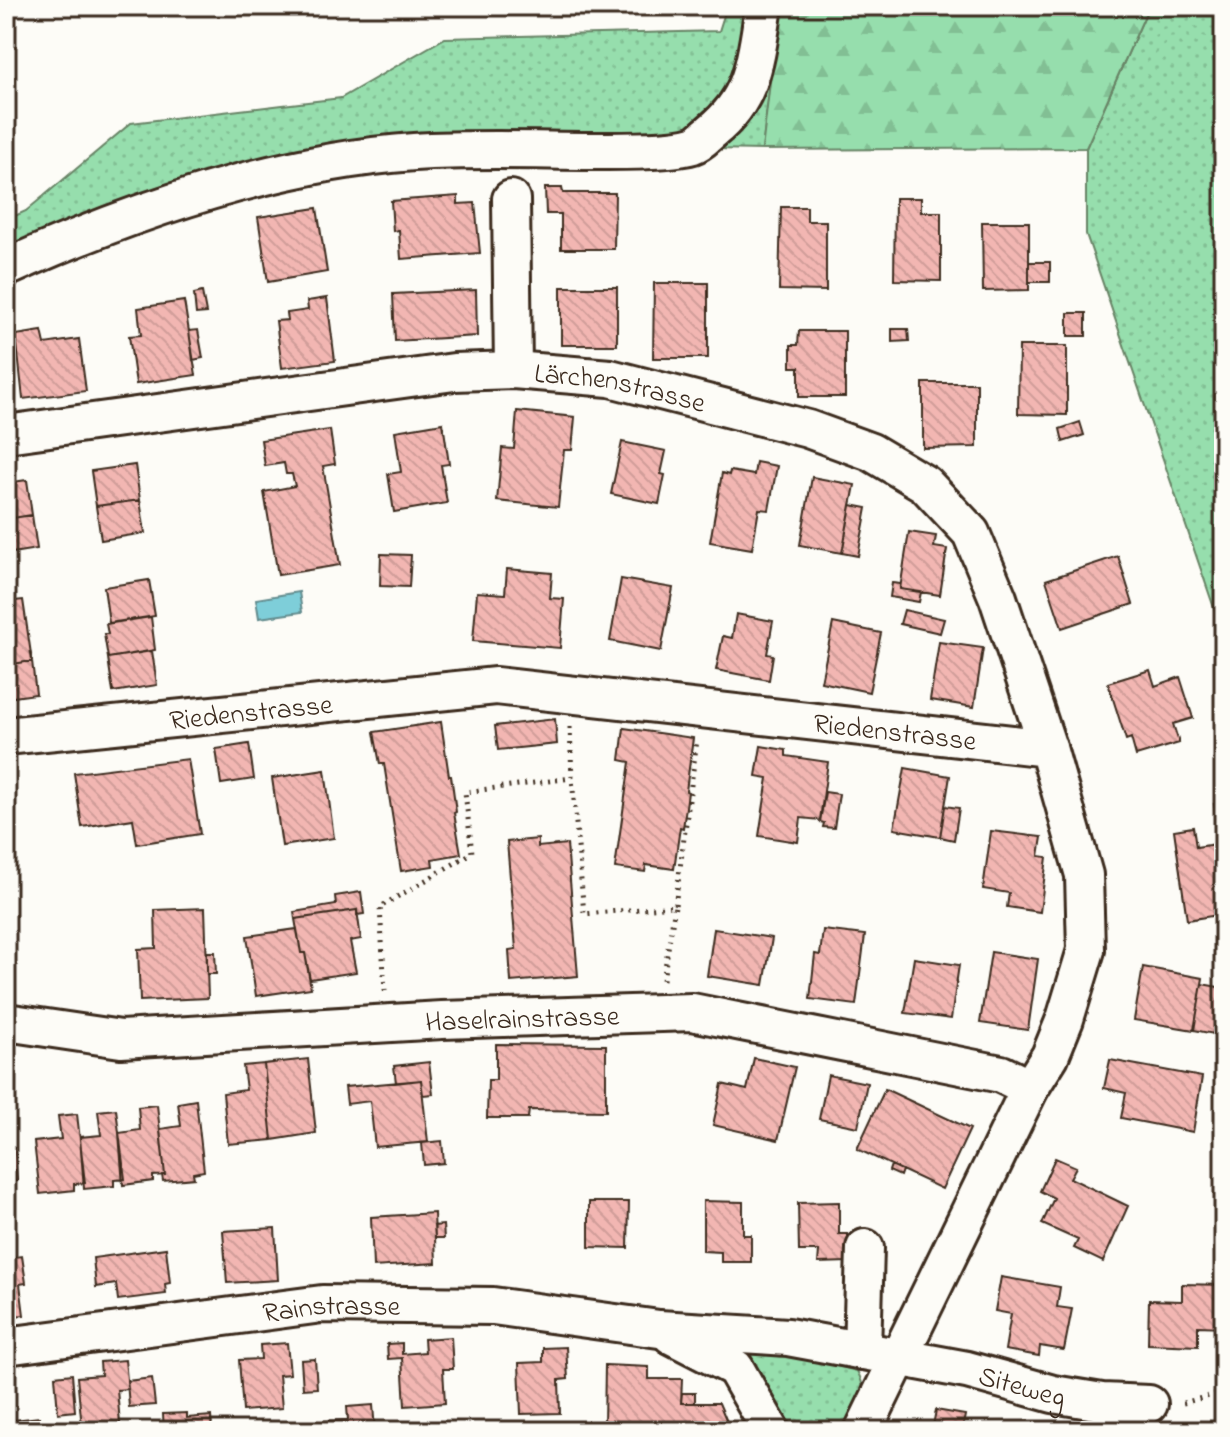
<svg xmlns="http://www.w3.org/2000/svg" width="1230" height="1437" font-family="'Indie Flower',sans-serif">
<defs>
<pattern id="grass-dots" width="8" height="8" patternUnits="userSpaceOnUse" patternTransform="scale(2)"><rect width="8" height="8" fill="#96dead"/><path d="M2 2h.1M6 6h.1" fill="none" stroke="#82bf94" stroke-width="1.8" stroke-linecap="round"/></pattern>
<pattern id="forest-firs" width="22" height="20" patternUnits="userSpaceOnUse" patternTransform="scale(2)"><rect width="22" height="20" fill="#96dead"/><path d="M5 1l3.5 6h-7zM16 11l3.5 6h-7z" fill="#82bf94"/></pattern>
<pattern id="building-back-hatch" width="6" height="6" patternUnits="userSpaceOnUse" patternTransform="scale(2)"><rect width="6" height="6" fill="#f2b6b2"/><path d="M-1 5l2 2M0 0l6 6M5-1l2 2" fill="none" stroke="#d09d99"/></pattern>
</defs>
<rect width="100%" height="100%" fill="#fdfcf7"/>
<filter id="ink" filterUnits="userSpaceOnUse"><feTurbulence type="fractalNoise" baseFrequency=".0125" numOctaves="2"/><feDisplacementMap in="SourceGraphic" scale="16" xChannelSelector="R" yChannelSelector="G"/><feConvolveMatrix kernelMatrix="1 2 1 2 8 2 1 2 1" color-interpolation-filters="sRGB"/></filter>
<g filter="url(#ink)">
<path fill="url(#grass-dots)" stroke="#688466" stroke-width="2" d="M727 6H779L762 150 412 143 6 258V220L26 211 131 123 341 98 445 38 719 31Z
M1149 6H1224V637L1086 234V148Z
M752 1347 774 1350 857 1371C870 1394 859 1409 848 1431H789L784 1416 744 1356Z"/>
<path fill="url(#forest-firs)" stroke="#688466" stroke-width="2" d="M779 6H1149L1086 148 762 150Z"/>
<path fill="#7eced9" stroke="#638c8e" stroke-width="2" d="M299 592 302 612 259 618 256 599Z"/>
<path fill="url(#building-back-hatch)" stroke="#3b2a1e" stroke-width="2" d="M545 188H562L563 193H615L614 249H561V214H546Z
M458 196V204L475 203 480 253 401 259 399 230 393 231 391 201Z
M895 198H921V212H941V281L894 280Z
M781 207H807V221H826V291L779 290Z
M317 208 327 272 268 282 258 217Z
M982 222H1029V290L983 291Z
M1029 262H1050V282H1029Z
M654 283H708V358H653Z
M561 287H617V345H561Z
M476 290 477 336 395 341 393 294Z
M202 292 206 313 196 314 194 294Z
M327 298 335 361 282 368 276 321 288 320 287 313 308 310 307 301Z
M184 301 196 375 136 384 129 336 141 335 138 308Z
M1068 313H1086V336H1068Z
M892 329H908L909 341 892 342Z
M198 330 203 358 193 360 189 331Z
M42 331 45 344 79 339 86 391 23 399 16 335Z
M799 331H845V397H799V367H791V345H798Z
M1019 346H1067V415L1018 414Z
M923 383H977V447L923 448Z
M517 411 575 417 572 450H564L558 507 497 501 502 448 514 449Z
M1080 422 1084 435 1063 442 1060 429Z
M443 423 449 464 441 465 447 503 394 512 388 474 401 472 395 431Z
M330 430 335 464 323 466 340 565 278 575 264 492 295 486 292 474H286L284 463 265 466 261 440Z
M622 442 666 451 661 474 665 475 659 504 611 494Z
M756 462 777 466 769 510 759 509 752 549 710 542 722 473 729 475 730 471 754 475Z
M135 465 140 500 96 506 91 471Z
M812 477 855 485 842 553 800 545Z
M27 480 32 515 6 519V483Z
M140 500 145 533 101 540 96 506Z
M851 505 867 508 858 556 842 553Z
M32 515 37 549 6 554V519Z
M909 532 936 536 934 547 947 549 940 595 900 589Z
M381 554 411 555 409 587 380 586Z
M1118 556 1133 604 1062 628 1046 580Z
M507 569 552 573 550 598 564 599 560 648 473 641 477 592 505 594Z
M621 579 673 588 661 651 610 641Z
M149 580 155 616 109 623 104 587Z
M892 583 900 584V589L921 592 919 602 890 597Z
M23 600 32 661 6 665V602Z
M904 610 944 619 940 633 900 624Z
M736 614 773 621 767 654 773 655 769 680 716 670 723 636 732 638Z
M151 617 155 650 108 658 104 634H108L106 624Z
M833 623 881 633 869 692 821 682Z
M939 642 983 648 974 707 930 700Z
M152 651 157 685 113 692 108 658Z
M32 661 36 694 6 698V665Z
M1150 670 1155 686 1180 677 1193 718 1173 724 1179 743 1136 756 1131 738 1126 740 1108 683Z
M555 719 557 744 498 750 495 726Z
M441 722 449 776H451L453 789 456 812 454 813 461 854 432 859 433 866 401 871 384 764H380L374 732Z
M624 728 693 738 686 791 688 792 686 807 683 828 680 827 674 869 646 865 645 872 615 868 630 762 620 760Z
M249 744 254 779 221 784 216 749Z
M761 746 786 750V756L828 762 820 820 801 818 798 842 759 836 768 778 756 776Z
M188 759 200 834 137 844 133 819 82 827 74 773Z
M905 768 950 776 940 837 894 829Z
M325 770 334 838 282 846 272 778Z
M825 792 839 794 834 828 823 827 824 823 820 822Z
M1224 803V848L1223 843H1220L1214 804Z
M945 806 959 808 954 840 940 837Z
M1193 827 1196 847 1223 843 1224 914 1187 920 1174 830Z
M991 831 1042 837 1039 856 1047 857 1040 912 1007 907 1009 893 983 889Z
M538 839V847L567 844 578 976 511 982 509 950 516 949 507 842Z
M361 892 364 914 357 915V910L295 919 294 912 336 905 335 896Z
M205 908 208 998 140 1001 138 949 156 948 155 910Z
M357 910 361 939 350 941 356 972 310 979 305 953H301L295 919Z
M297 929 301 953H305L311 988 256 996 247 936Z
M714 929 772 938 764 985 707 976Z
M823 930 865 935 856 1005 810 999 815 954 820 955Z
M207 952H215L216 974H207Z
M991 952 1038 959 1028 1030 980 1023Z
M914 958 959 965 951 1019 905 1013Z
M1143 967 1203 978 1194 1030 1134 1020Z
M1202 984 1224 988V1036L1194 1030Z
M496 1044 606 1045V1111L529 1110 528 1118H487L488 1080H496Z
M754 1058 795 1067 778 1140 713 1125 722 1084 747 1090Z
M308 1059 316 1133 272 1140 264 1064Z
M1110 1060 1202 1077 1193 1132 1121 1118 1126 1093 1104 1088Z
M429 1062 433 1094 423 1095 421 1080 396 1083 394 1066Z
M264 1064 272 1140 228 1144 223 1093 246 1090 243 1066Z
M828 1075 867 1083 858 1127 819 1119Z
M421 1080 428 1142 375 1147 370 1101 347 1104 345 1087Z
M885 1089 970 1129 942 1189 857 1149Z
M196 1100 204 1171 193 1173 194 1178 163 1181 162 1175H165L160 1129 181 1126 178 1103Z
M157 1105 165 1175 153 1176V1181L123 1185 119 1133 140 1130 138 1107Z
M116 1109 125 1179 114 1180V1186L84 1189 80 1137 101 1135 98 1111Z
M77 1114 85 1183 74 1184V1190L40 1194 34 1142 61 1139 58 1116Z
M442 1141 444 1163 424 1165 422 1143Z
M15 1148 17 1181 6 1182V1149Z
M1055 1158 1076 1167 1070 1178 1128 1206 1103 1262 1074 1248 1078 1240 1042 1224 1054 1198 1040 1191Z
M891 1165 902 1170 900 1176 889 1171Z
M703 1201 743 1202V1235H751V1262H721V1252L703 1251Z
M589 1202H629L628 1248 589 1247Z
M839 1202V1234H848V1262L818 1263 819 1251H799L798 1203Z
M434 1213 436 1263 373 1267 371 1217Z
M443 1225 444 1238H435L434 1226Z
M275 1228 278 1280 227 1283 223 1231Z
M166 1248 170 1283 165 1284 166 1294 118 1300 116 1284 96 1287 93 1258Z
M22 1256 26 1283 20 1284 24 1315 6 1317V1258Z
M1001 1277 1060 1287 1057 1307 1072 1309 1064 1350 1040 1346 1039 1356 1005 1350 1011 1314 995 1311Z
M1182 1284 1224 1285V1327L1198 1326V1346L1148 1344 1149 1300 1182 1301Z
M451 1337 453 1369H443L445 1403 405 1406 402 1358 388 1359 387 1344 402 1343V1354L425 1352 424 1339Z
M287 1343 290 1374 279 1375 282 1408 243 1411 239 1360 261 1359 260 1345Z
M566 1347 568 1379 559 1380 560 1413 521 1414 519 1363 543 1362V1348Z
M315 1359 317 1388 303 1389 301 1360Z
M125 1360 128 1389 117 1390 120 1423 82 1427 77 1377 101 1375 100 1362Z
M605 1365 649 1367V1379H682L681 1403H719L731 1431H599V1426H604Z
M72 1374 75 1411 58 1413 55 1376Z
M152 1378 155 1405 129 1407 127 1381Z
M682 1393H695V1403H681Z
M373 1405 375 1431H325V1421L348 1420 347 1407Z
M936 1410 965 1415 962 1431H932Z
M187 1413V1418L211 1416 212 1431H164L163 1414Z
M39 1417 41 1431H6V1421Z
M1159 1425 1213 1430V1431H1158Z"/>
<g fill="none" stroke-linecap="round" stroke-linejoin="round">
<defs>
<g id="minor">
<path d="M511 199 513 370"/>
<path d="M6 268C132 211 275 162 414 152 478 148 544 151 608 151 629 151 674 151 693 145 700 143 707 135 712 131 755 97 756 55 764 6"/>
<path id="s1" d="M6 434 454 372 513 370 610 378 808 429 871 452 925 484 971 533 998 598 1048 748"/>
<path id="s2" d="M6 736 496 686 1048 748 1084 875 1086 950 1065 1019 1050 1056 1030 1088 863 1431"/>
<path id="s3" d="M6 1022 121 1039 442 1020 692 1012 1001 1074 1030 1088"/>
<path d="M671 1335 735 1368 771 1431"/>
<path id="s4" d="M6 1346 322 1304 493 1306 659 1329 788 1337 967 1370 1053 1394 1102 1402 1149 1404"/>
<path d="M862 1351 865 1248"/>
</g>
</defs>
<use href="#minor" stroke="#3b2a1e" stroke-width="42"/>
<path stroke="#3b2a1e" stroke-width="5" stroke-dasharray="2 6" stroke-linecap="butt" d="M570 727 572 778 584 914 675 906 697 740
M663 980 675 906
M385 991 380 907 472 853 465 792 572 778
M1183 1403 1224 1392"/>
<use href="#minor" stroke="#fdfcf7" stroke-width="36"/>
</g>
</g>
<g text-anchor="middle" stroke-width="7" stroke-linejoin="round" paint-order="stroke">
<g font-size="28" fill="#3b2a1e" stroke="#fdfcf7">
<text dy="10" stroke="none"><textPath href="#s1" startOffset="620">Lärchenstrasse</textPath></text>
<text dy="10" stroke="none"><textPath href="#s2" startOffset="246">Riedenstrasse</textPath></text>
<text dy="10" stroke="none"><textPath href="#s2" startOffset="894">Riedenstrasse</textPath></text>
<text dy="10" stroke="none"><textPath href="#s3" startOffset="518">Haselrainstrasse</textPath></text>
<text dy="10" stroke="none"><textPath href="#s4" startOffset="328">Rainstrasse</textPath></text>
<text dy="10" stroke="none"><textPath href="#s4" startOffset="1026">Siteweg</textPath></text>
</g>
</g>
<rect width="1230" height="1437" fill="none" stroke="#fdfcf7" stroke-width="32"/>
<rect x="16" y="16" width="1198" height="1405" fill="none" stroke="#3b2a1e" stroke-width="3" filter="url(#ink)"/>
</svg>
